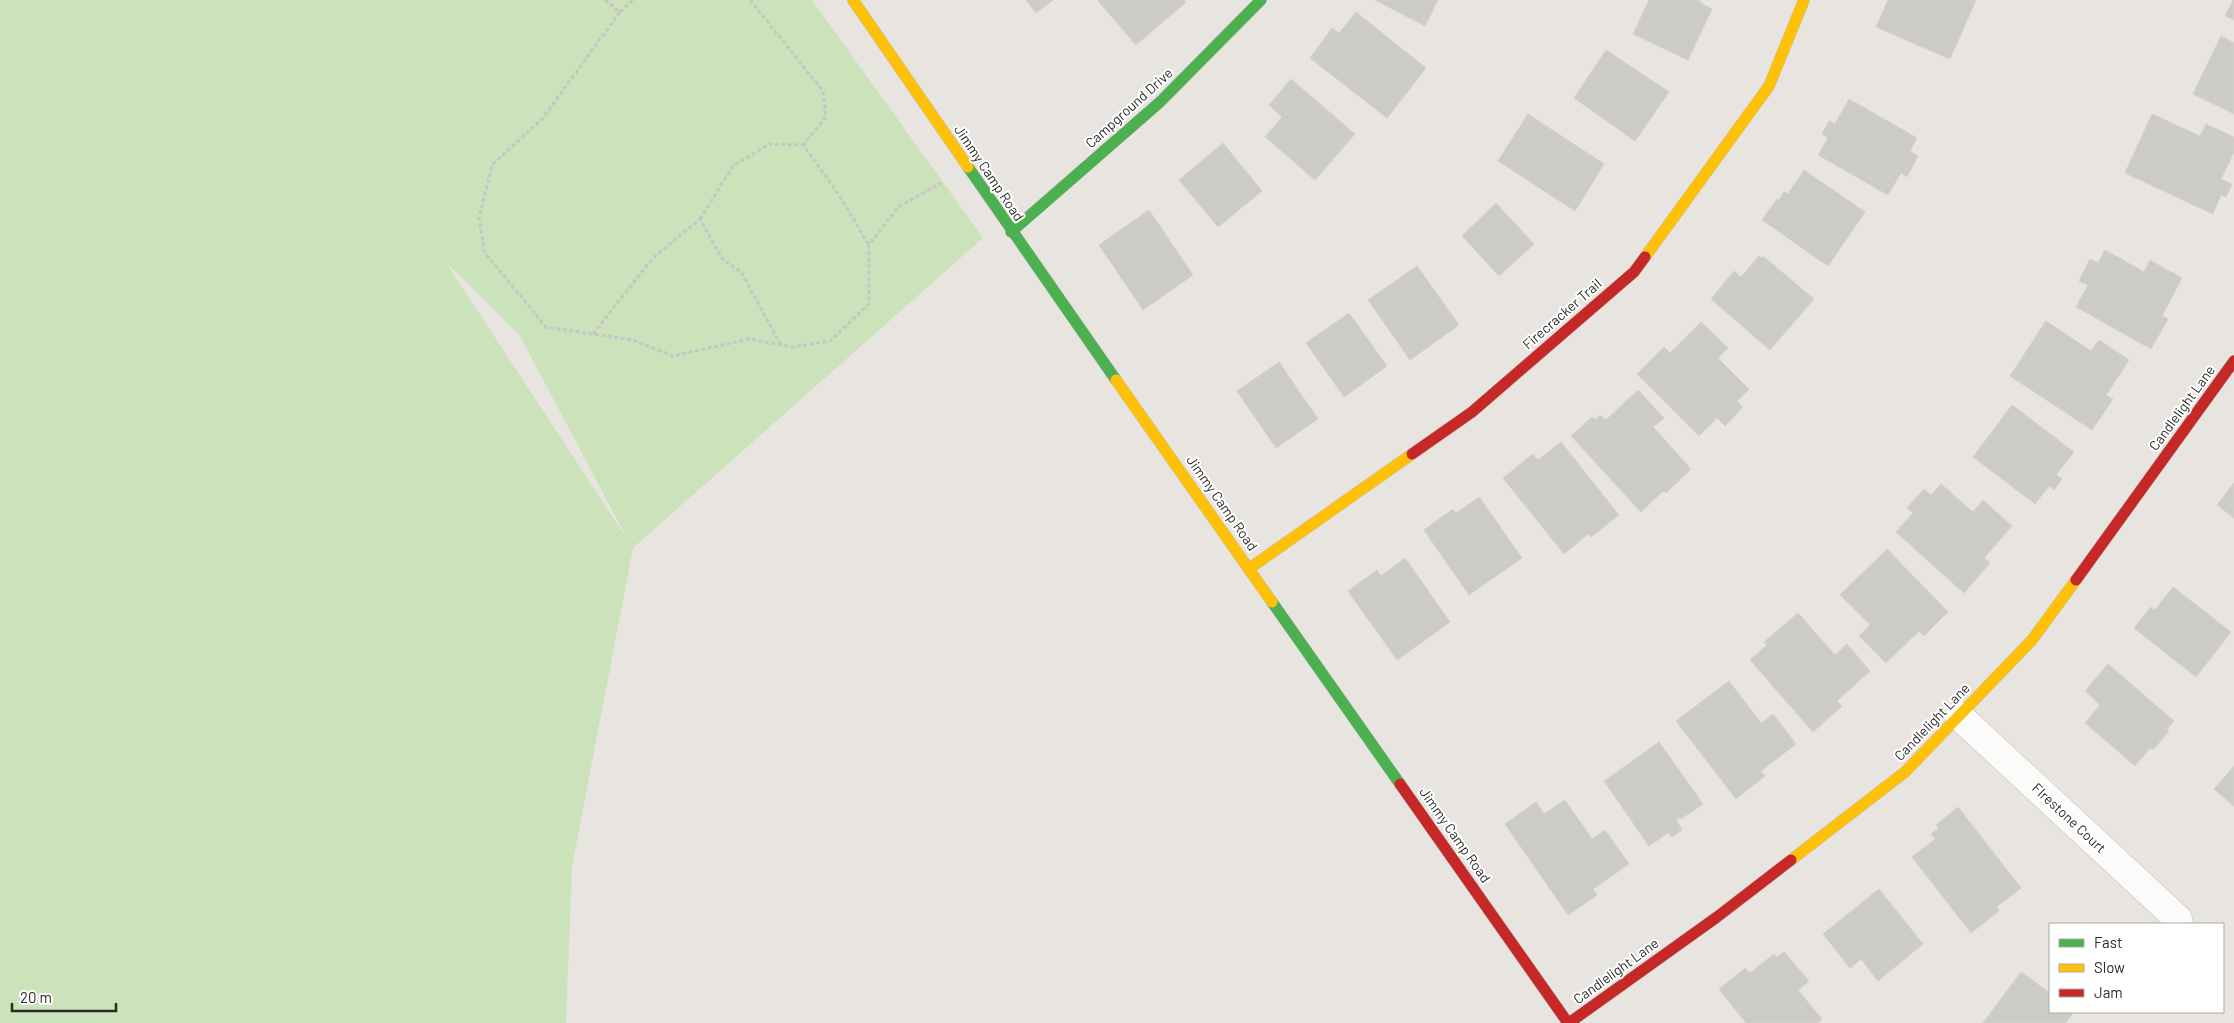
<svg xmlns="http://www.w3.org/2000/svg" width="2234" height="1023" font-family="Barlow,sans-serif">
<rect width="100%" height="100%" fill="#e8e5e0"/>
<path fill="#cbe2bb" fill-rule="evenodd" d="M0 0H812L983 238 633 548 572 867 566 1023H0ZM445 261 520 336 629 542Z"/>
<path fill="#cdcbc7" stroke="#d3d1cc" d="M1026 0H1053L1036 13Z
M1099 0H1184L1186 2 1136 45 1098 1Z
M1375 0H1438L1425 26Z
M1649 0H1700L1699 2 1712 9 1688 60 1633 34Z
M1888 0H1976L1950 59 1876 27Z
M2233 0H2234V20L2225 16Z
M1356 12 1426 68 1387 118 1310 58 1332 28 1339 33Z
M2221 36 2234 43V114L2193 94Z
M1606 50 1669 92 1635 141 1574 98Z
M1291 79 1355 134 1315 180 1265 137 1282 117 1269 105Z
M1849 99 1917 138 1910 151 1918 156 1907 177 1901 173 1888 195 1818 155 1828 138 1822 134 1829 121 1835 124Z
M1528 114 1604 164 1575 211 1498 161Z
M2152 114 2200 136 2206 124 2234 137V152L2221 179 2232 184 2226 197 2221 195 2213 214 2125 173Z
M1223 143 1262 191 1218 227 1179 180Z
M1804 170 1865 212 1828 266 1762 220 1777 199 1779 200 1784 192 1788 194Z
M1496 203 1534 244 1499 276 1462 236Z
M1149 210 1193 275 1143 310 1099 245Z
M2105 250 2144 272 2150 260 2182 278 2162 316 2168 319 2151 349 2076 307 2088 285 2079 281 2090 259 2098 263Z
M1759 256 1761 258 1763 256 1814 299 1770 350 1711 299 1734 271 1741 277Z
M1417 266 1459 325 1410 360 1368 300Z
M1349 313 1387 366 1344 397 1306 343Z
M2046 321 2091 351 2099 340 2129 360 2106 395 2113 399 2092 430 2010 376Z
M1701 322 1728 348 1718 358 1749 389 1737 401 1743 407 1725 426 1717 418 1699 436 1637 374 1664 347 1670 353Z
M1279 362 1318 419 1276 448 1237 391Z
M1638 390 1664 418 1653 427 1691 469 1666 493 1663 491 1641 512 1571 436 1592 417 1595 420 1600 415 1606 420Z
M2012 405 2074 452 2056 475 2062 479 2054 490 2049 486 2035 504 1973 457Z
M1561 442 1619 515 1591 537 1588 534 1564 554 1503 478 1533 454 1538 460Z
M2234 483V518L2217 505Z
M1941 484 1973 512 1983 500 2012 526 1984 558 1990 563 1964 593 1896 532 1913 513 1907 508 1924 489 1931 495Z
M1479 497 1522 558 1469 595 1424 530 1453 509 1456 513Z
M1887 549 1948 612 1924 636 1919 631 1886 663 1859 636 1870 625 1840 595Z
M1405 558 1450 622 1397 660 1348 591 1377 570 1381 576Z
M2173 587 2231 632 2196 677 2134 628 2151 607 2155 610Z
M1798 613 1835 655 1847 644 1870 671 1837 701 1842 706 1813 732 1750 660 1767 645 1764 642Z
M2108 664 2174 721 2167 729 2169 731 2153 750 2150 748 2135 766 2085 723 2100 705 2085 691Z
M1729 681 1761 723 1773 714 1796 744 1761 771 1765 776 1736 799 1676 721Z
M1659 742 1703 804 1681 819 1680 817 1676 820 1682 830 1672 837 1668 833 1649 846 1604 781Z
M2234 766V806L2214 789Z
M1565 800 1592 839 1605 830 1629 864 1593 889 1597 895 1568 915 1505 824 1536 802 1544 814Z
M1958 807 2021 888 1996 907 1999 911 1971 933 1912 857 1935 839 1931 834 1939 828 1936 825Z
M1879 889 1923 944 1878 981 1861 959 1850 968 1823 934Z
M1784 952 1809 981 1798 990 1822 1019 1818 1023H1746L1719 989 1745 968 1750 973 1774 954 1777 957Z
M2021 972 2050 993V1012L2073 1013 2065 1023H1983Z"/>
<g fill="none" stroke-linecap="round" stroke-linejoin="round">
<defs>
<path id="street" d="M1959 716 2178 919"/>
<path id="fast" d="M968 167 1116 380
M1011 232 1160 102 1261 0
M1272 602 1400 784"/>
<path id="slow" d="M853 0 968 167
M1645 257 1769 86 1804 0
M1116 380 1272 602
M1250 568 1412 454
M1791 860 1905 772 2032 640 2076 580"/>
<path id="jam" d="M1412 454 1472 412 1634 272 1645 257
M2076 580 2234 361
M1400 784 1568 1023
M1569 1023 1717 917 1791 860"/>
</defs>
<use href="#street" stroke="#c1c1c1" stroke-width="29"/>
<use href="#fast" stroke="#c1c1c1" stroke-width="12"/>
<use href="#slow" stroke="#c1c1c1" stroke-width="12"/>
<use href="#jam" stroke="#c1c1c1" stroke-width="12"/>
<path stroke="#c6c6c5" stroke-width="3" stroke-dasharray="4 2.5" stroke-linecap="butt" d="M605 0 620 12 542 119 492 165 479 218 485 253 546 327 633 340 673 356 749 339 792 347 830 341 869 304V245L898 207 941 183
M750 0 823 91 826 117 803 145
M620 12 633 0
M700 219 733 166 769 144 803 145 839 195 869 245
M593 334 652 259 700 219 723 260 741 272 781 345"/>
<use href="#street" stroke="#fcfbfa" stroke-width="28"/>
<use href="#fast" stroke="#4caf50" stroke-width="11"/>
<use href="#slow" stroke="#ffc107" stroke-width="11"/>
<use href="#jam" stroke="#c62828" stroke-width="11"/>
</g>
<g text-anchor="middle" stroke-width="4" stroke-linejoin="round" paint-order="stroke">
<g font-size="14" fill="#2a2a2a" stroke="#fff">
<text transform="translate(1129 108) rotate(-42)" y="5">Campground Drive</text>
<text transform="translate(989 173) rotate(56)" y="5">Jimmy Camp Road</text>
<text transform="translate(1562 314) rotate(-41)" y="5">Firecracker Trail</text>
<text transform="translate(2182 408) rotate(-54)" y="5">Candlelight Lane</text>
<text transform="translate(1222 503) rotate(55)" y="5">Jimmy Camp Road</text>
<text transform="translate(1932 722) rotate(-46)" y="5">Candlelight Lane</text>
<text transform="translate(2069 818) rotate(43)" y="5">FIrestone Court</text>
<text transform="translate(1455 835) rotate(55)" y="5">Jimmy Camp Road</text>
<text transform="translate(1616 971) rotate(-36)" y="5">Candlelight Lane</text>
</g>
</g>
<rect x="2049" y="923" width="175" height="90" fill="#ffffff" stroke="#aaaaaa"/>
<rect x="2059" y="939" width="25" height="8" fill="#4caf50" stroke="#aaaaaa"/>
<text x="2094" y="948" font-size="15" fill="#2a2a2a">Fast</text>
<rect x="2059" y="964" width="25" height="8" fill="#ffc107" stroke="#aaaaaa"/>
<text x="2094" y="973" font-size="15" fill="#2a2a2a">Slow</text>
<rect x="2059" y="989" width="25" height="8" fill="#c62828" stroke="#aaaaaa"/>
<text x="2094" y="998" font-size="15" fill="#2a2a2a">Jam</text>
<path d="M12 1003v8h104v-8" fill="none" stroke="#2a2a2a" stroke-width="2.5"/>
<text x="20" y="1003" font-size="15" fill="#2a2a2a" stroke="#ffffff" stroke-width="4" paint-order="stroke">20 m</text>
</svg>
